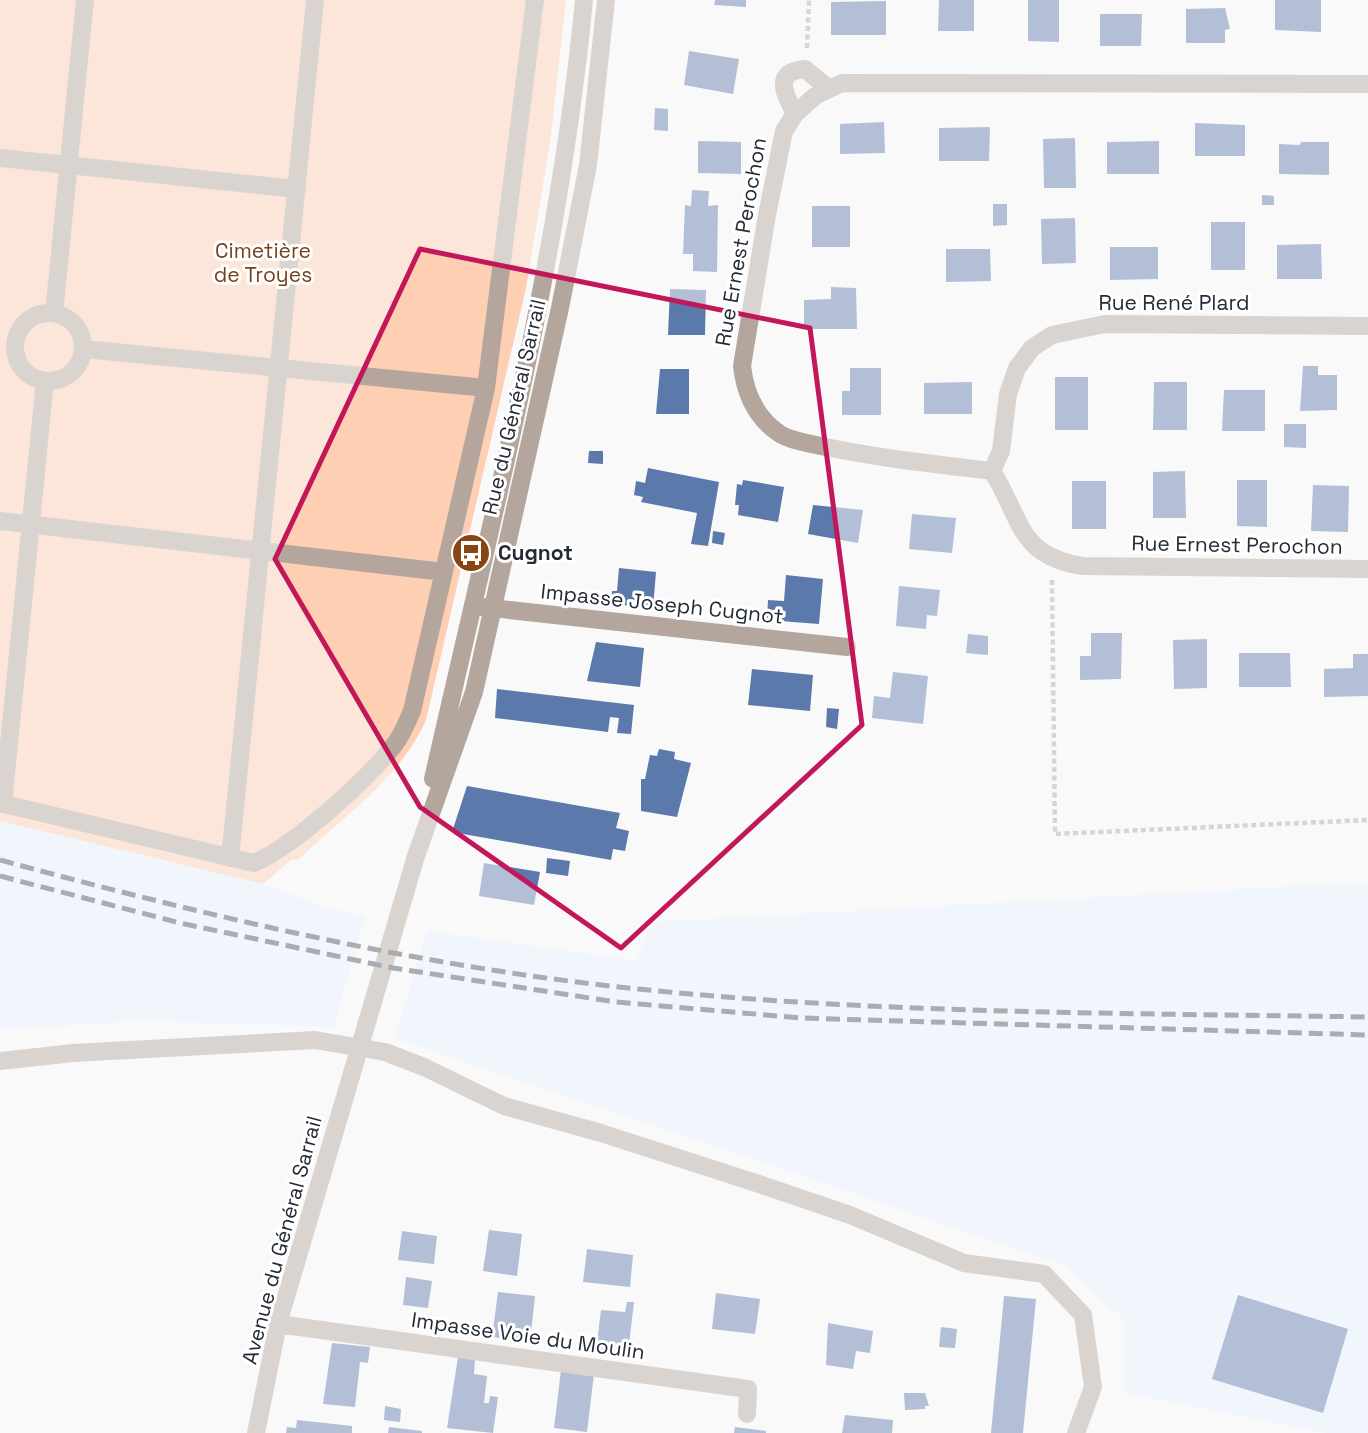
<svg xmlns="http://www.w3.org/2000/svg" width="1368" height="1433" font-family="'Space Grotesk',sans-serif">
<rect width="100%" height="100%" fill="#f9f9f9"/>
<path fill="#e6f0fe" d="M0 821 263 884 328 908 365 916 334 1027 137 1021 0 1030Z
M1368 882V1433H1325L1124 1393 1123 1319 1061 1264 394 1038 427 931 637 960 651 922Z"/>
<path fill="#fecfb3" d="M0 0H566L551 136 526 288 426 720C401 777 343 817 298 860H291L263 884 0 821Z"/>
<path fill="#5b79aa" d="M715 0H746V7L714 5Z
M939 0H974V31H938Z
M1028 0H1059V42L1028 41Z
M1275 0H1321V32L1275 30Z
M886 1V35H831V2Z
M1225 8 1230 29 1225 30V43H1186V9Z
M1100 14H1142L1141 46H1100Z
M689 51 739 59 733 94 684 85Z
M655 108 668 109V131L654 130Z
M884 122 885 153 840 154V124Z
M1195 123 1245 125V156H1195Z
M990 127 989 161H939V128Z
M1075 138 1076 188H1044L1043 139Z
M698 141 741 142V174L698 173Z
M1159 141V174H1107V142Z
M1301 142H1329V175L1279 174V144L1300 145Z
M692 190 709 191 708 206 718 205 717 272 693 271V254H683L685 205 691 206Z
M1262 195 1274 196V205H1262Z
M993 204H1007V225L993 226Z
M812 206H850V247H812Z
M1075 218 1076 263 1042 264 1041 219Z
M1211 222H1245V270H1211Z
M1321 244 1322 279H1277V245Z
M1110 247H1158V279L1110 280Z
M946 249H990L991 281 946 282Z
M831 287 856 288 857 329H804V300L831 299Z
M670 289 706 290 705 335H668Z
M1303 366H1318V375H1337V410L1300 411Z
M850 368H881V415H842V391H850Z
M660 369H689V414H656Z
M1055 377H1088V430H1055Z
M972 382V414H924V383Z
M1154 382H1187V430H1153Z
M1224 390H1265V431H1222Z
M1284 424H1306V448L1284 447Z
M589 451H603V464L588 463Z
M648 468 719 482 708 546 691 544 697 513 641 502 643 497 634 495 636 481 645 483Z
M1185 471 1186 518H1153V472Z
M743 480 784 487 778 522 738 515 739 505H735L737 484 742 485Z
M1237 480H1267V527L1237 526Z
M1072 481H1106V529H1072Z
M1313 485 1349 486 1348 532 1311 531Z
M813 505 863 510 858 543 808 534Z
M912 514 956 518 952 553 909 549Z
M713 531 725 533 723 545 712 543Z
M619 568 656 572 653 608 611 604 612 591H617Z
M786 575 823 579 819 624 767 620 768 600 784 601Z
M899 586 940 590 937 616 927 615 926 629 896 626Z
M1091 633H1122L1121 679 1080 680V656H1091Z
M968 634 988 636V655L966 653Z
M1207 639V688L1174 689 1173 640Z
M596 642 644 648 640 687 587 681Z
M1239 653H1290L1291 687H1239Z
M1353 654H1368V696L1324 697V669L1353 668Z
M752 669 813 675 810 711 748 705Z
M893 672 928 676 923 724 872 718 874 696 890 698Z
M497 689 634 705 631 734 617 733 619 718 610 717 608 732 495 718Z
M827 708 839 709 837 729 826 727Z
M659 749 675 752 674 759 691 763 677 817 641 811V779H645L650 755 657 756Z
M467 786 620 813 616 828 629 831 625 851 613 849 611 860 452 832Z
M547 858 570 861 568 876 546 873Z
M484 863 540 872 534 905 479 896Z
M489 1230 522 1234 517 1276 483 1271Z
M402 1231 437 1236 434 1264 398 1260Z
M587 1249 633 1255 630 1287 583 1282Z
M406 1277 432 1281 428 1308 403 1305Z
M498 1292 535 1296 530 1342 492 1337Z
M716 1293 760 1299 755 1334 712 1329Z
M1238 1295 1348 1329 1323 1413 1212 1379Z
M1004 1296 1036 1299 1023 1433H991Z
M627 1302H634L628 1353 596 1350 601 1310 625 1312Z
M828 1323 873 1331 870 1353 856 1351 853 1369 826 1365Z
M941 1327 957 1329 955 1348 939 1347Z
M332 1343 370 1347 368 1363 360 1362 355 1407 323 1404Z
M458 1357 475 1360 474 1374 487 1376 484 1403H489L490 1396 498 1397 493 1433 447 1428Z
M561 1370 594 1374 587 1432 554 1428Z
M904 1393H925L929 1406H925V1409L905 1410Z
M385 1406 401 1409 400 1422 384 1420Z
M845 1415 893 1420 892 1433H842Z
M297 1420 352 1426V1433H286L287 1427 296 1428Z
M389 1427 422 1431V1433H388Z
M735 1427 766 1431V1433H734Z"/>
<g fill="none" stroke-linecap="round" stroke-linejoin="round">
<path stroke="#a6a8ad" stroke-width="4.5" stroke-dasharray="5 3.5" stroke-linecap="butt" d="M807 48 809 0
M1052 580 1055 834 1368 820"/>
<path stroke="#b4a69d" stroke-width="18" d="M1368 84 842 83 815 96 795 114 784 131 767 215 742 366C745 393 756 418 780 434 791 441 808 443 821 446 877 458 935 464 992 471 1022 518 1017 556 1083 566L1368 569
M795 114C785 94 772 72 805 69L829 89
M0 158 297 189
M54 313 85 0
M15 347a34 34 0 1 1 68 0a34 34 0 1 1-68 0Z
M84 349 486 388
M992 471 1001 451 1008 394 1017 368 1032 348 1052 335 1105 324 1368 326
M0 521 444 572
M482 607 847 647
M433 779C491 521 559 264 584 0
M0 803 254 863C294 846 368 779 395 744 402 735 407 722 412 711L486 388 535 0
M3 804 45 381
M230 858 315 0
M0 1061 73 1053 315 1040 385 1052 424 1067 504 1106 601 1133 753 1182 850 1215 964 1263 1044 1274 1083 1315 1093 1387 1076 1433
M278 1324 748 1389 747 1414
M256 1433 278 1324 416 856 474 692 560 308 588 165 606 0"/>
<path stroke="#484e57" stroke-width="5" stroke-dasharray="14 7" stroke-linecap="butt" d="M0 860C203 915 409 964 619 987 867 1014 1118 1013 1368 1017
M0 876 180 923 393 968 616 1002 801 1018 1368 1035"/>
</g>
<path d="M0 0H1368V1433H0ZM420 249 810 328 862 725 621 948 420 807 275 559Z" fill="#f9f9f9" fill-opacity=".55" fill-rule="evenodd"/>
<path fill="none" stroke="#c2185b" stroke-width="5" stroke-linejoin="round" d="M420 249 810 328 862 725 621 948 420 807 275 559Z"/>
<defs>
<symbol id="bus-disc" viewBox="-11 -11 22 22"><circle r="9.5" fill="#874513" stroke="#fff"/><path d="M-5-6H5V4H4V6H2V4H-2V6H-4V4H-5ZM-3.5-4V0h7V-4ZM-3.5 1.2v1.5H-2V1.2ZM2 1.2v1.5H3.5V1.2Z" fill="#fff"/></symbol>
</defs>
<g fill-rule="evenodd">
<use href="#bus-disc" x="449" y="531" width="44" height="44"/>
</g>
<g text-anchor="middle" stroke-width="6" stroke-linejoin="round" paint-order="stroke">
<g font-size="21" fill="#242b36" stroke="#fff">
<text transform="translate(741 242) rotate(-80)" y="7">Rue Ernest Perochon</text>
<text x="1174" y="310">Rue René Plard</text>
<text transform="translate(514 407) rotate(-77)" y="7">Rue du Général Sarrail</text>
<text transform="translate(1237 545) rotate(1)" y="7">Rue Ernest Perochon</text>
<text transform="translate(662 604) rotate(6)" y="7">Impasse Joseph Cugnot</text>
<text transform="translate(282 1240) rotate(-75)" y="7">Avenue du Général Sarrail</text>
<text transform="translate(528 1336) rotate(8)" y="7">Impasse Voie du Moulin</text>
</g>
<g font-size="21" fill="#77401b" stroke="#fff">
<text x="263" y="258">Cimetière<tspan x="263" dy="24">de Troyes</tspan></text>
</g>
<g font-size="21" font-weight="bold" fill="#242b36" stroke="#fff" text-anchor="start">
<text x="498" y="560">Cugnot</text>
</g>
</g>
</svg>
